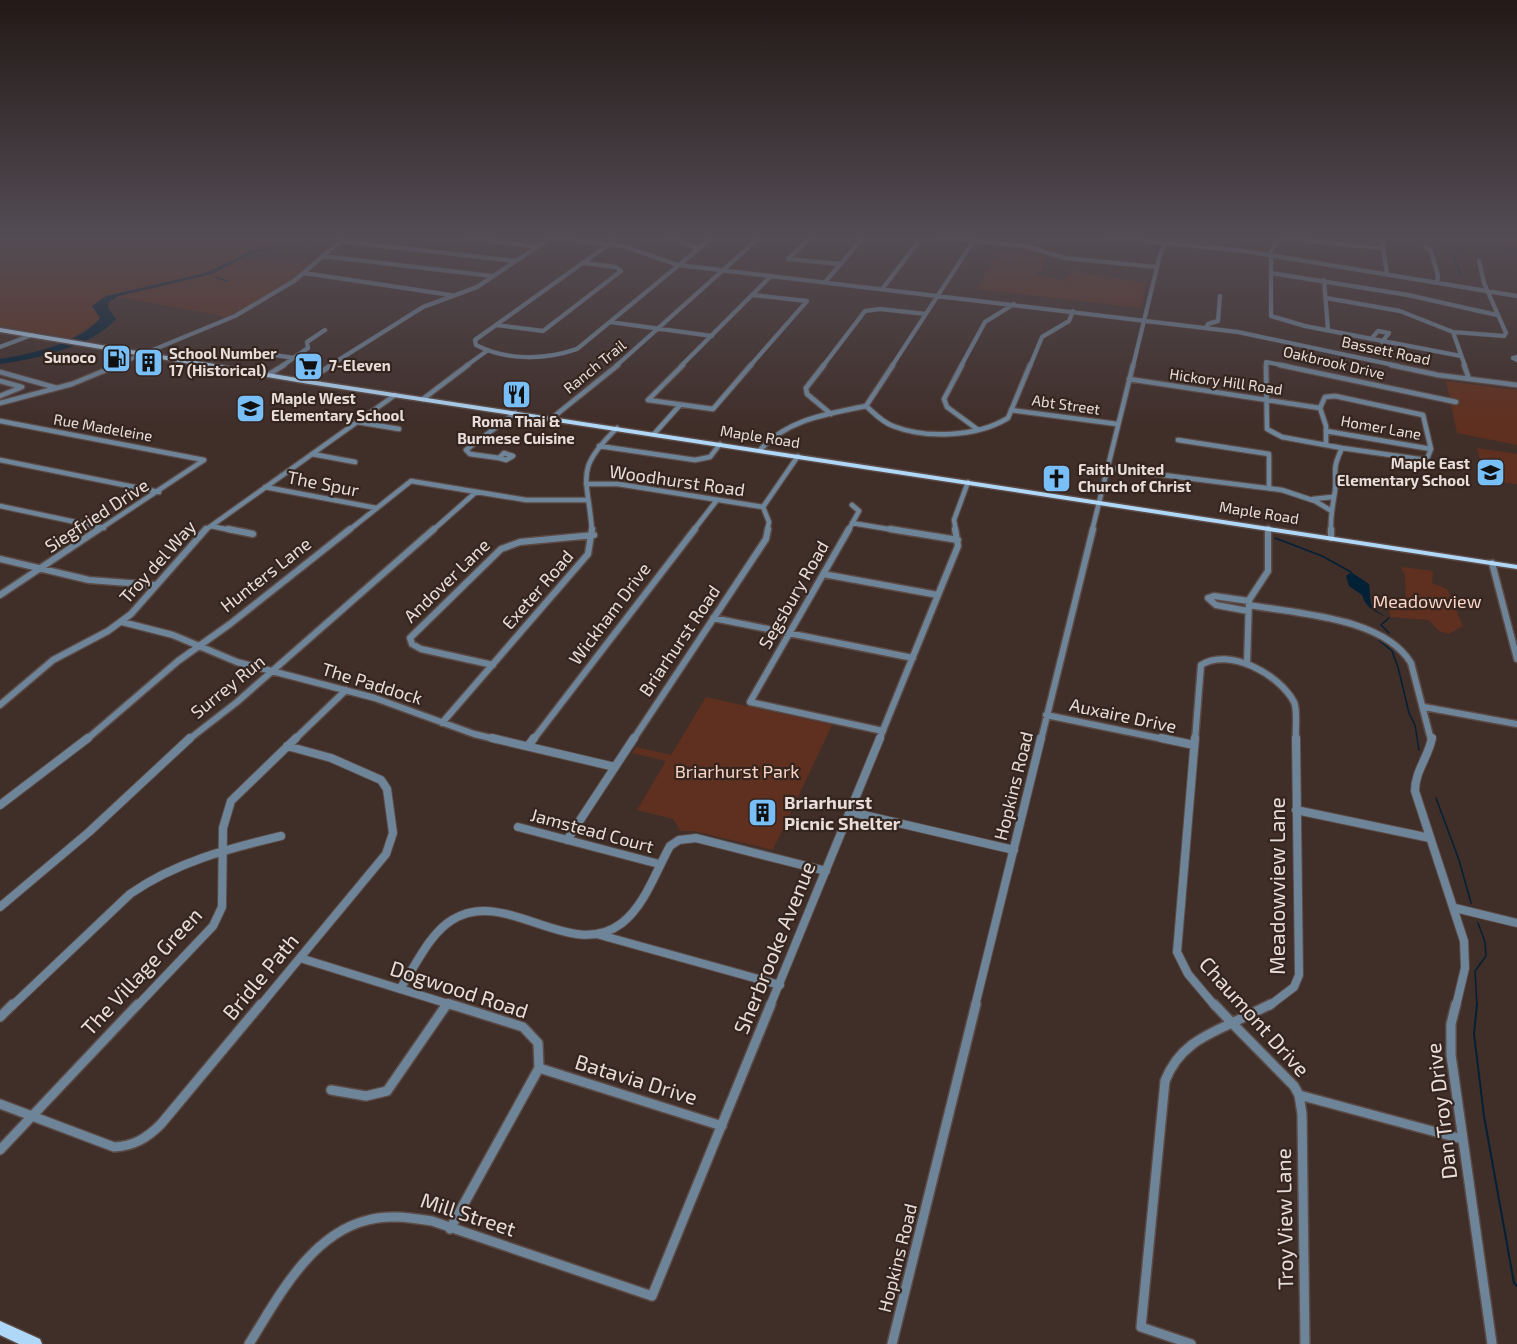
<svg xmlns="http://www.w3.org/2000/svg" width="1517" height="1344" font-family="'Exo 2',sans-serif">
<rect width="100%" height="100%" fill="#402e29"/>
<path fill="#5f301f" d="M0 237H325L258 249 238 256 246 262 311 264 284 285 228 317 124 298H102L98 321 72 338 0 326Z
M1387 237H1517V249Z
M997 252 1045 257 1041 265 1043 268 1035 275 1068 281 1064 277H1069L1072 271 1145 283 1141 308 977 289Z
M1446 381 1517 390V445L1457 433Z
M1477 448 1517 454V484L1485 480Z
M1401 567 1433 571 1432 583 1447 589 1463 626 1449 634 1439 631 1429 620 1390 617 1389 604 1406 603 1405 575Z
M706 697 832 725 773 850 694 831H681L673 819 637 810 666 761 632 753 636 747 671 755Z"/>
<path fill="#022136" d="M326 237H337L253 253 212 274 119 296 109 302 108 308 116 319C93 346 37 359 0 364V359C31 354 81 343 100 318L92 306 106 296 206 273 249 252Z
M1351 572 1369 584C1372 607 1366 606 1389 618 1375 612 1366 608 1362 595L1349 586 1346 576Z"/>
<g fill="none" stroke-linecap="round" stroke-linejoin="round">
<path stroke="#022136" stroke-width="1.5" d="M1378 237 1450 244 1461 276
M1449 243 1517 249
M1452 248 1459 249
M216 277 227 281
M1275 538 1322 556 1351 572
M1389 618 1381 625 1389 633
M1379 640 1392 651 1398 667 1409 713 1415 725 1419 750
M1436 798 1459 860 1471 903
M1477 1006 1475 971 1486 956 1485 942 1478 923"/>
<path stroke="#022136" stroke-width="2" d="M1477 1004 1474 1034 1484 1116 1514 1283 1517 1286"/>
<defs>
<path id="minor-far4" d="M461 237 538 247
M619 237 475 340 476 345C507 361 545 360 577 349L713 237
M666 237 699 248
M811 237 788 259 840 264
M937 237 1026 246 1065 258 1157 267
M1105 237 1245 251 1517 296
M550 238 623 246 678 265
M1382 240 1387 274
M340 241 515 261
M1425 247 1431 251 1438 276 1437 283
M1383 248 1288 239 1277 241 1271 251V316L1305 326 1461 356
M323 256 492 276
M678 265 1238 332 1398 366
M304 273 451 295
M1271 273 1408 295 1497 315
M1324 280 1328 330
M825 282 864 237
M883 288 922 237
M1326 298 1400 311 1453 332 1504 336 1506 333 1484 283 1479 261
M610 322 712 336
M497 325 543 331 621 271 616 267 584 263
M1206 328 1208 324 1218 321 1220 296
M1453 332 1465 366
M1371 339 1378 331 1389 333 1382 342
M0 347 32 335
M260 353 295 358
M1517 357 1513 358 1517 360
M114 366 235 316 294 281 345 237
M282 366 308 348 307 342 325 330
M329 366 423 307 477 287 552 237
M466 366 488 350
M616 366 760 237
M681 366 771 276
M750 366 807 301 753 295
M823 366 865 311 880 309 926 314
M892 366 974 240
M961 366 985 322 1014 304
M1030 366 1042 337 1069 321 1073 311
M1133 366 1160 255 1168 237
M1266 366V362L1287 366"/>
<path id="minor-far3" d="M683 365 648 400 713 409 751 365
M824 365 806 388 807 394 831 414
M962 365 944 399 947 407 977 429
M1266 365 1267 429 1282 437 1342 448C1331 472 1337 469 1335 491 1333 505 1330 516 1331 531
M1280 365 1456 402
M1391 365 1438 375 1517 385
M1464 365 1469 379
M0 372 57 388
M268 375 284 365
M1129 379 1320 408
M0 381 22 387 0 396
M306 381 332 365
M423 399 468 365
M0 403 72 384 118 365
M866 406C874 413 882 422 893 426 926 439 977 437 1008 418L1030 365
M1011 410 1117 424
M552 418 618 365
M0 421 204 460 97 531
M357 422 399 429
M1326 431 1431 449
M654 434 680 405
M1178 440 1269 454V487
M1326 443V426L1320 408 1325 397 1335 396 1423 415 1431 449 1427 459H1419L1342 448
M599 446 695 460 710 457 720 444
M760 450C788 419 827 414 866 406L893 365
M504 453 513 456 506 460 499 458Z
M312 454 355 462
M499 458 470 454 466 450 515 413
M0 460 159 492
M1107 468 1282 490 1315 501 1330 510
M586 484H618L763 507
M265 487 376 508
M1313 499 1332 497
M0 506 104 528
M852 523 900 531
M211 526 235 531
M1268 528V531
M204 531 395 395
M348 531 411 481 526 500H588
M432 531 476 492
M592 531C588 476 573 471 617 428
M693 531 717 500
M767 531 769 522 763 507 798 456
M848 531 859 511 852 505
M956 531 954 520 968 482
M1092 531 1133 365"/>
<path id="minor-far2" d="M228 529 253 534
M849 529 750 702 883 731
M890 529 958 540
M1331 529V538
M0 559 89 580 155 585
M1492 563 1517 659
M823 574 938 595
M0 595 99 529
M1249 605C1298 614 1383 617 1411 663L1431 740
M1248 611 1216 605 1208 598 1214 596 1249 601
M713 618 913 658
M122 622 173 635 237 662 375 698 474 734 499 740
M1247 663 1249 600 1268 571V529
M493 665 421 649 412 644 410 638 501 549 520 542 594 535
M0 705 53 660 108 631 131 614 206 529
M1424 707 1517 724
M1046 715 1168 740
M442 723 588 554 592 529
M86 740 178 661 230 624 350 529
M188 740 237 702 434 529
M294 740 346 690
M533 740 695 529
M633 740 766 539 768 529
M879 740 958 546 955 529
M1041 740 1093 529
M1195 740 1201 665C1229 647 1279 674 1294 702 1298 711 1295 729 1296 740"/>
<path id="minor-far1" d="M492 738 615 767
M1161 738 1194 745
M1195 738 1177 952 1188 974 1215 1006
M1432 738C1428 758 1415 771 1415 791L1464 941 1465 968 1456 1006
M528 746 534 738
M0 805 88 738
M1296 810 1430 838
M851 812 1014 850
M518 827 659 864
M567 840 634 738
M0 907 89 832 190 738
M1455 908 1517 923
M600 935 780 985
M300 958 455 1006
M400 989C415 967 429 934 452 920 507 886 570 963 622 923 645 905 656 871 670 846L679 840 696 838 826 871
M12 1006 130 894C176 862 227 849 281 836
M137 1006 213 926 222 907 223 828 231 801 296 738
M260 1006 386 854 393 833 387 789 381 780 331 758 287 746
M446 1006 448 1003
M770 1006 880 738
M975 1006 1041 738
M1269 1006 1294 987 1299 975 1296 738"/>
<path id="minor" d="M1214 1004 1232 1023
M1456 1004 1451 1024V1055L1492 1344
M0 1017 13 1004
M1232 1023 1294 1086 1299 1095 1302 1114 1305 1344
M1232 1023 1271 1004
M539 1068 722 1126
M331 1090 366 1096 387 1091 447 1004
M1299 1095 1462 1139
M0 1104 114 1147C134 1146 147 1138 161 1124L261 1004
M0 1150 138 1004
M450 1229 539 1068 538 1043 523 1027 450 1004
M249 1344C278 1298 310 1234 368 1220 389 1214 411 1218 432 1221L652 1296 771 1004
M892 1344 976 1004
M1191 1344 1141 1327 1165 1081C1178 1048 1201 1037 1232 1023"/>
<path id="major" d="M0 328 309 380 1517 565V569L309 384 0 332Z
M0 1321 40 1339 42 1344H19L0 1335Z"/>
</defs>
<use href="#minor-far4" stroke="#5b4a45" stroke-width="5"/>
<use href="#minor-far3" stroke="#5b4a45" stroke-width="7"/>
<use href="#minor-far2" stroke="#5b4a45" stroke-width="9"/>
<use href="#minor-far1" stroke="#5b4a45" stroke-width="10"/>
<use href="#minor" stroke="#5b4a45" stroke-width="12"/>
<use href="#major" stroke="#5b4a45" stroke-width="3"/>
<use href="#minor-far4" stroke="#6e8599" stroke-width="4"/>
<use href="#minor-far3" stroke="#6e8599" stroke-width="4.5"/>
<use href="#minor-far2" stroke="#6e8599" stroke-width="6"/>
<use href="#minor-far1" stroke="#6e8599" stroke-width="8"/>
<use href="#minor" stroke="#6e8599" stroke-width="9"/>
<use href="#major" fill="#afd7f7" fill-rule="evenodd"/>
</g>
<linearGradient id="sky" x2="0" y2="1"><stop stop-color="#231917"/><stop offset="0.56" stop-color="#534c54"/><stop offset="1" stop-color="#534c54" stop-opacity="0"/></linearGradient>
<rect width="1517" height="425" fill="url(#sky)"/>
<defs>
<symbol id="fuel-square" viewBox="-11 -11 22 22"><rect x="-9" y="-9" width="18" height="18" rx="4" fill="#78bff7" stroke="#35251f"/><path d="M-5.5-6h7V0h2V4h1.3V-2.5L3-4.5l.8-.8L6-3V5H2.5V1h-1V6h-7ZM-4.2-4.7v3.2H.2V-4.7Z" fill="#111"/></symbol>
<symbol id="building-square" viewBox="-11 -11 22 22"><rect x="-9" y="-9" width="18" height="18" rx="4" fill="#78bff7" stroke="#35251f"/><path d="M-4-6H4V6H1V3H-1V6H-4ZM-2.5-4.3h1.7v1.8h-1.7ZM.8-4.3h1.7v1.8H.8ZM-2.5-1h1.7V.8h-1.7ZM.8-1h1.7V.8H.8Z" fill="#111"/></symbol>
<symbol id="supermarket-square" viewBox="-11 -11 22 22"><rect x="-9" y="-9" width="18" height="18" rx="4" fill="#78bff7" stroke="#35251f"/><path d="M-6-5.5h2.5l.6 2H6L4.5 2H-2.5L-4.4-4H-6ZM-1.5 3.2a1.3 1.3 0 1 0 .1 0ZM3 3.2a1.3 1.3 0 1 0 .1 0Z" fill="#111"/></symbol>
<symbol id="restaurant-square" viewBox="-11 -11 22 22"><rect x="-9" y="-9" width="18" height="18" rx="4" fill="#78bff7" stroke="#35251f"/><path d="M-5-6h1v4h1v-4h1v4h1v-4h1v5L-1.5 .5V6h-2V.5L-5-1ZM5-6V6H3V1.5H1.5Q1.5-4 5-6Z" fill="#111"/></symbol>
<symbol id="school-square" viewBox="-11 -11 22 22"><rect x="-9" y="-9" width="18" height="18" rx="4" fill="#78bff7" stroke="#35251f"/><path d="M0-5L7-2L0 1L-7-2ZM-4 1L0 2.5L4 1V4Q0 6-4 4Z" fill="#111"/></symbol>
<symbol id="church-square" viewBox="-11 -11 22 22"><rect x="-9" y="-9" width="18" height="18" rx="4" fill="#78bff7" stroke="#35251f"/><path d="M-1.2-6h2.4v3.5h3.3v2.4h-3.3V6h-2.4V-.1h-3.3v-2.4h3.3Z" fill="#111"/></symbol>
</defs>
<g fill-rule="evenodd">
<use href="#fuel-square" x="100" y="342" width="33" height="33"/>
<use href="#building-square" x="132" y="346" width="33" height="33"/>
<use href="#supermarket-square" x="292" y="350" width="33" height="33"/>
<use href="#restaurant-square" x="500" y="378" width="33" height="33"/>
<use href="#school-square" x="234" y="392" width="33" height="33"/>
<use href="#school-square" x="1474" y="456" width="33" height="33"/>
<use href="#church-square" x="1040" y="462" width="33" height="33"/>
<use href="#building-square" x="746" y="796" width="33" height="33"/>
</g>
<g text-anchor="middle" stroke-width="4.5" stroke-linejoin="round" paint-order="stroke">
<g font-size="15" fill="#e8ddd9" stroke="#35251f">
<text transform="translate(1386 351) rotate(12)" y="5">Bassett Road</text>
<text transform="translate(1334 363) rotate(13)" y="5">Oakbrook Drive</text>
<text transform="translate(595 367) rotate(-39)" y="5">Ranch Trail</text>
<text transform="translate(1226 382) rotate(8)" y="5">Hickory Hill Road</text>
<text transform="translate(1066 405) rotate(8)" y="5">Abt Street</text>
<text transform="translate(103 428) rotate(10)" y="5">Rue Madeleine</text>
<text transform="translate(1381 428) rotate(10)" y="5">Homer Lane</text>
<text transform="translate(760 437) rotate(9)" y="5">Maple Road</text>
<text transform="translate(1259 513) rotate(9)" y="5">Maple Road</text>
</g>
<g font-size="15" font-weight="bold" fill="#e8ddd9" stroke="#35251f" text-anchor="start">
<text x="169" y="359">School Number<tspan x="169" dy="17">17 (Historical)</tspan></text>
<text x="96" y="363" text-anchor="end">Sunoco</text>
<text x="329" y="371">7-Eleven</text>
<text x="271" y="404">Maple West<tspan x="271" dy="17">Elementary School</tspan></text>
<text x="516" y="427" text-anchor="middle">Roma Thai &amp;<tspan x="516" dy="17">Burmese Cuisine</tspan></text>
<text x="1470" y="469" text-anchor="end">Maple East<tspan x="1470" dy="17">Elementary School</tspan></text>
<text x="1078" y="475">Faith United<tspan x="1078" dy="17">Church of Christ</tspan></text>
</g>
<g font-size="18" fill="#e8ddd9" stroke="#35251f">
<text transform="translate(677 481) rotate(8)" y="6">Woodhurst Road</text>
<text transform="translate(323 484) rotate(11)" y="6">The Spur</text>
<text transform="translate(97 516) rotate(-33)" y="6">Siegfried Drive</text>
<text transform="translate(158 562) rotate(-48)" y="6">Troy del Way</text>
<text transform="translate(266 575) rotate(-38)" y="6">Hunters Lane</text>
<text transform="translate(447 581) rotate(-44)" y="6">Andover Lane</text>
<text transform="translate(538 590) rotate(-49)" y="6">Exeter Road</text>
<text transform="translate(794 595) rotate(-60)" y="6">Segsbury Road</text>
<text transform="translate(610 614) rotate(-53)" y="6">Wickham Drive</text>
<text transform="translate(680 641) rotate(-56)" y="6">Briarhurst Road</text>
<text transform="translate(372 684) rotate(17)" y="6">The Paddock</text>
<text transform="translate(228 687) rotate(-39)" y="6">Surrey Run</text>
<text transform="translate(1123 716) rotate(12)" y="6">Auxaire Drive</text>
<text transform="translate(1014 786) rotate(-76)" y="6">Hopkins Road</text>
<text transform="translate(592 831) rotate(15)" y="6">Jamstead Court</text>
<text transform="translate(898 1258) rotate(-76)" y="6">Hopkins Road</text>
</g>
<g font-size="18" fill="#fbd4c6" stroke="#35251f">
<text x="1427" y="608">Meadowview</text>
<text x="737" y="778">Briarhurst Park</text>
</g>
<g font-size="18" font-weight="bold" fill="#e8ddd9" stroke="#35251f" text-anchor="start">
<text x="784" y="809">Briarhurst<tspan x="784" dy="21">Picnic Shelter</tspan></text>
</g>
<g font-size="21" fill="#e8ddd9" stroke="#35251f">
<text transform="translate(1278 886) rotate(-90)" y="7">Meadowview Lane</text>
<text transform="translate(775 948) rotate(-68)" y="7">Sherbrooke Avenue</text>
<text transform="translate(142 972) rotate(-47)" y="7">The Village Green</text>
<text transform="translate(261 977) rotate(-50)" y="7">Bridle Path</text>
<text transform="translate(459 990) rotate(18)" y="7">Dogwood Road</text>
<text transform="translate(1254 1017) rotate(48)" y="7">Chaumont Drive</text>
<text transform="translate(636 1080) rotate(17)" y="7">Batavia Drive</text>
<text transform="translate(1442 1111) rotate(-97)" y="7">Dan Troy Drive</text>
<text transform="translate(468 1215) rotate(18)" y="7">Mill Street</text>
<text transform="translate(1285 1219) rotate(-91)" y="7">Troy View Lane</text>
</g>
</g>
</svg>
